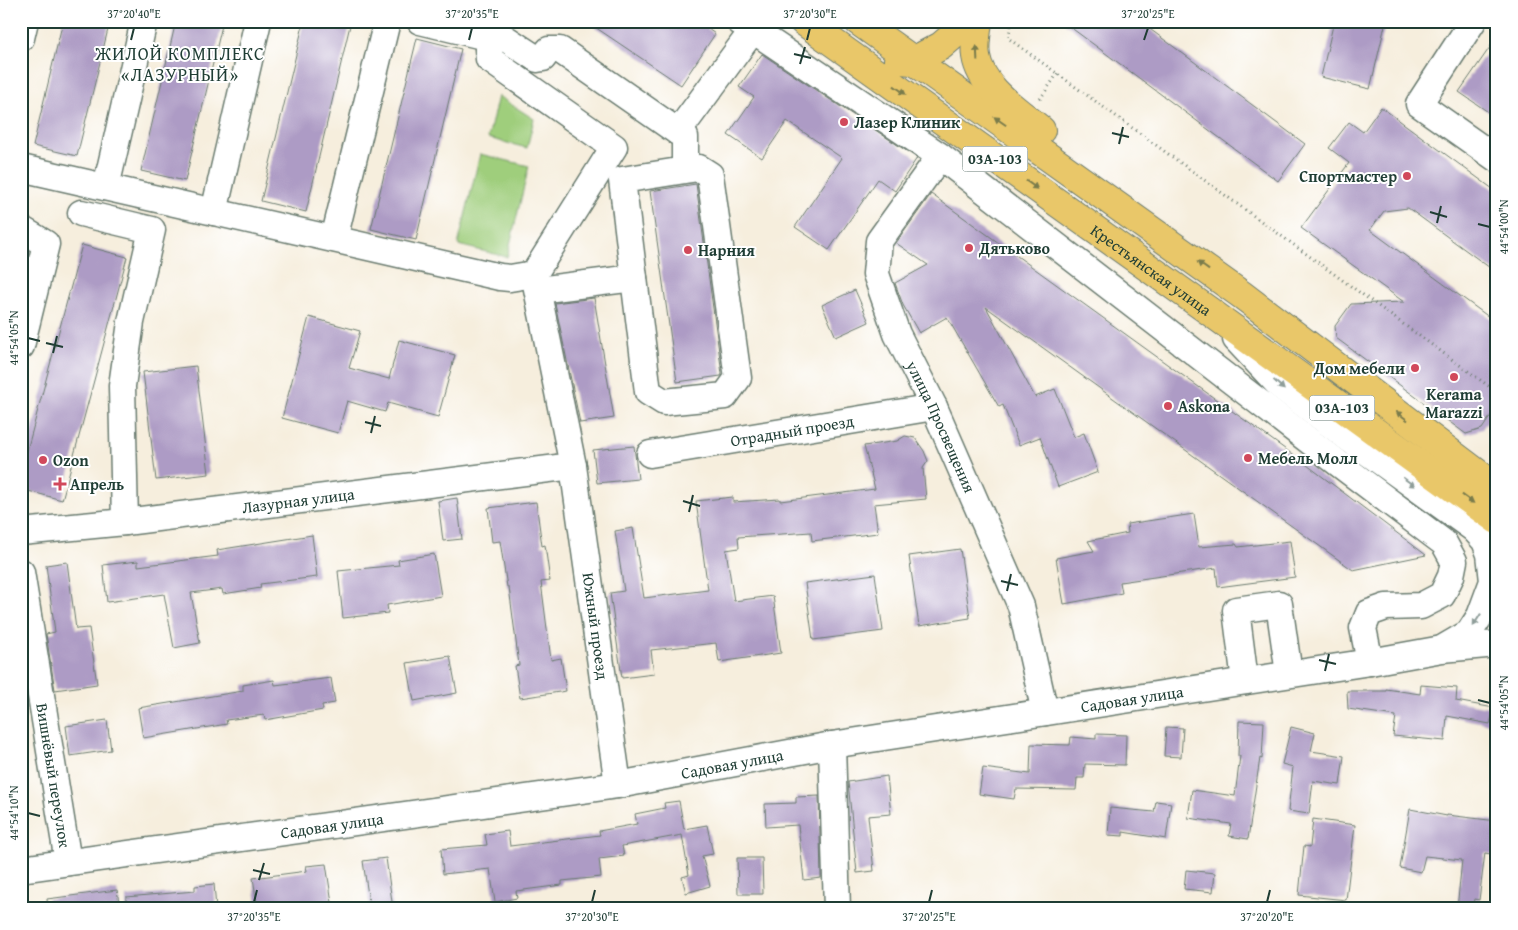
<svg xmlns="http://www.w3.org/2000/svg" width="1518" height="930" font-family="'Gentium Book Plus',serif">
<rect width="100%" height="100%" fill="#fff"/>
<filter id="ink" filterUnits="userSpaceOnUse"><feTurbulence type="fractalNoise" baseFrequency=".02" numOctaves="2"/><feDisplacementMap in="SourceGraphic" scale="10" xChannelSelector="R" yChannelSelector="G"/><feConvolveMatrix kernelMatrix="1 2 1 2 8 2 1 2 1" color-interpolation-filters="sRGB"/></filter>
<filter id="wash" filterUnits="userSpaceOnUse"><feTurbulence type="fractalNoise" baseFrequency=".0096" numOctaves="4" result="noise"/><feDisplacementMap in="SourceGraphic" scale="20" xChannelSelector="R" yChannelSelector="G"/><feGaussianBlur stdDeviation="1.12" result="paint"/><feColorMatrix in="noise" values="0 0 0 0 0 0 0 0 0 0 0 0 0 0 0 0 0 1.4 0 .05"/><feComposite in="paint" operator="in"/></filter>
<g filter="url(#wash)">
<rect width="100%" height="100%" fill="#f6eedd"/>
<path fill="#9fce7c" stroke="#5f8658" d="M498 96 534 119 527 148 488 138Z
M480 154 529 166 507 257 458 245Z"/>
<g id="blocks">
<path fill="#ad9bc5" d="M63 21H110L77 156 33 146Z
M176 21H223L185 181 141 171Z
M304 21H351L306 212 261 201Z
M586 21H697L715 34 681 85Z
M1062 21H1139L1305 144 1278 181Z
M1334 21H1386L1370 89 1321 77Z
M1497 37V118L1459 92Z
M417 38 461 49 416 240 371 229Z
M762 54 917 158 895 191 878 179 829 250 795 227 842 158 787 121 762 158 728 135 754 97 739 87Z
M1381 107 1497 192V273L1408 208 1384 211 1370 230 1497 323V370L1493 367 1494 411 1482 429 1466 434 1336 338 1335 326 1351 304 1404 302 1301 228 1349 163 1329 148 1349 122 1363 132Z
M696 184 722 374 721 376 677 382 650 191Z
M931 194 1307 465 1426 555 1353 570 986 307 1035 397 1055 389 1074 437 1084 433 1098 472 1058 487 1040 437 1019 445 1003 405 999 407 947 317 919 333 903 305 895 283 928 265 896 243Z
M82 245 127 257 62 500 21 489V473Z
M855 290 869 322 836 337 822 305Z
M594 298 614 418 580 423 555 303Z
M309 317 360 331 349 368 389 379 399 340 455 355 438 417 388 403 385 412 347 401 338 433 282 418Z
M196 366 209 474 156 480 143 372Z
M905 436 915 438 924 451 928 461 923 468 926 499 874 504 878 533 812 541 811 532 738 537 739 548 726 550 734 601 773 596 781 653 719 662 716 643 651 650 654 674 622 678 610 593 624 591 615 531 633 528 644 598 708 590 696 501 733 497V502L780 499V501L875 489 864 446 897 441Z
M634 446 638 479 597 483 593 450Z
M457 498 462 539 443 541 438 501Z
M536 502 542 546 545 545 550 581 541 582 551 660 561 658 566 691 520 698 515 666 519 665 509 587H507L500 541 492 542 488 508Z
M1194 514 1199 547 1236 544 1238 547 1290 541 1295 577 1218 587 1216 568 1120 582 1122 593 1064 604 1056 558 1094 551 1088 541 1128 533 1127 524Z
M312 535 317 577 260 584 261 588 223 594 222 589 191 593 200 643 174 648 164 594 107 602 103 565 138 561V566L218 556 217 550Z
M960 549 970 618 919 626 909 556Z
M434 554 441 596 387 605 388 613 343 618 338 571 399 565 398 560Z
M67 562 76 629 89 628 97 684 55 690 46 634 55 632 46 565Z
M875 574 883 631 813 640 805 583Z
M450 656 457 693 414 701 407 663Z
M331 678 335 703 322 705 323 710 265 720 264 715 226 720 227 724 143 738 138 708 243 691V685L274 680 275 685Z
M1421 685 1457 688 1456 701 1494 708 1490 724 1447 716 1445 741 1393 736 1396 716 1348 709 1347 691H1386V689L1420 694Z
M107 720 111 750 70 756 66 726Z
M1239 721 1264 722 1262 759 1260 758 1248 839 1229 836 1231 824 1188 818 1192 790 1235 796 1240 756H1238Z
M1166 727 1183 728 1181 757 1164 756Z
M1291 727 1315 733 1311 751 1344 756 1340 785 1313 781 1309 814 1288 811 1293 767 1282 764Z
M1096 734 1126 735 1125 765 1085 764 1084 778H1077L1076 790 1016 789 1014 799 979 794 983 768 1030 774 1031 744 1070 745 1071 737 1096 739Z
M887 776 891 814 868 816 874 871 857 873 848 782Z
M819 796 821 878 804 880 798 825 766 827 765 804 796 803V797Z
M679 801 684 829 707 825 713 854 702 856 710 886 686 893 682 877 689 875 682 835 622 846 624 856 599 859 601 877 562 881V885L516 891 517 898 495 902 490 869 443 874 441 849 487 845 485 834 508 831 510 846 600 835 599 831 637 824 635 814 665 808 664 803Z
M1156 801 1171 803 1166 839 1123 832V836L1108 835 1110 808 1154 812Z
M1410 809 1447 816V815L1497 821V855L1485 853 1479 900 1475 899 1473 909H1457L1462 860 1425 856 1421 872 1400 868Z
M1313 819 1355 825 1346 900 1299 895 1304 846 1310 847Z
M386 858 393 909H370L363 861Z
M737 858H762L763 894H738Z
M326 864 333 909H285L284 906 258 909 253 878 307 871 306 866Z
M1186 870 1215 873 1213 892 1184 889Z
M214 884 216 909H126V897L195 891V886Z
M117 890 120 909H48L47 899Z"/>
</g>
</g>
<g filter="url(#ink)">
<use href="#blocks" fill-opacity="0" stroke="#6a7b6f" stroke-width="1"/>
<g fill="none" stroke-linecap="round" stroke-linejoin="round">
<defs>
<g id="minor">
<path d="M420 21 495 39"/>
<path d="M1473 21 1419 104 1497 159"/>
<path d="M753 30 940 156 1338 463 1444 543 1454 561 1451 576 1442 595 1421 606 1386 607 1369 613 1363 628 1370 662"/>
<path d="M21 38 25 21"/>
<path d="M678 132 685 137V170L699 168 710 175 738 378 725 396 664 402 648 392 622 180 685 170"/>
<path id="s1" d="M940 156 879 241 876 274 897 334 934 407 1021 606 1045 712"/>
<path d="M21 168 500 277 510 278 534 274"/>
<path d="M106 187 144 21"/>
<path d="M214 212 258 21"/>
<path d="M81 213 152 230 131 322 122 386 125 522"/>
<path d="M21 229 46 244 21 346"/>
<path d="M334 239 387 21"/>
<path d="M538 290 634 278"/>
<path d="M1236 339 1280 386 1349 439 1474 529 1485 541 1490 554 1493 581 1480 616 1469 633 1445 647"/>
<path id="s2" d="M650 454 934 407"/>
<path id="s3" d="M21 532 125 522 573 466"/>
<path id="s4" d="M21 572 68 862"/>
<path d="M1245 681 1236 610 1279 604 1289 674"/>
<path d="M832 745 837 909"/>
<path d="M618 785 573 466 534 274 614 147 489 59 488 49 495 39 505 38 537 59 543 58 549 50H560L678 132 753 30 739 21"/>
<path id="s5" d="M21 869 618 785 832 745 1370 662 1442 649 1497 644"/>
</g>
<g id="major">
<path id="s6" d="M803 21 1209 311 1497 520"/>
<path d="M858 21 1242 295 1497 488"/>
<path d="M978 21C977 32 974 45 976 56 981 88 1017 110 1041 130"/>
<path d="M898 60 913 61 941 46 970 21"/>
</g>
</defs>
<use href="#minor" stroke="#6a7b6f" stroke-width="29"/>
<use href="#major" stroke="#6a7b6f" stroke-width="30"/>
<path stroke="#6a7b6f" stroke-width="3" stroke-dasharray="1 4" stroke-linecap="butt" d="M1012 21 1008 38 1497 392
M1040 99 1058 73"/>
<use href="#minor" stroke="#fff" stroke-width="26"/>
<use href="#major" stroke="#e9c769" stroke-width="28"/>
</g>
<defs><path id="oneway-solid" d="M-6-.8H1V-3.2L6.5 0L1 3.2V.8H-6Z" transform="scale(1.25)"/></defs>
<g fill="#7a7b4c">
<use href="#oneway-solid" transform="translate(977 53) rotate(-93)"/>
<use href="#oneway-solid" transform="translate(900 90) rotate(36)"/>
<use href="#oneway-solid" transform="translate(1000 121) rotate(-145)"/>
<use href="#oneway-solid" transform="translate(1032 185) rotate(36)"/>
<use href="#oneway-solid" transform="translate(1203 266) rotate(-144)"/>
<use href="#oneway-solid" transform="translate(1402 416) rotate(-143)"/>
<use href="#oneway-solid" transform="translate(1468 499) rotate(36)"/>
</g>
<g fill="#8f9e9a">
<use href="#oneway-solid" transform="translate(1279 385) rotate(43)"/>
<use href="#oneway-solid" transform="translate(1409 482) rotate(36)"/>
<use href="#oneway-solid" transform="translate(1477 620) rotate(122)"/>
</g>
</g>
<path fill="none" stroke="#1f3d34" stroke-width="2" d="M131 40 134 28M469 40 472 28M807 40 810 28M1144 40 1148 28M794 54 811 58M800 64 805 47M1112 133 1129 137M1119 144 1123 127M1430 212 1447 217M1437 223 1441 206M1478 224 1490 227M28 338 40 341M46 343 63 347M53 353 57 336M365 422 381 426M371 433 375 416M683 501 700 506M689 512 693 495M1001 581 1018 585M1007 591 1011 574M1319 660 1336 664M1325 671 1329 654M1478 700 1490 703M28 813 40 816M253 870 270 874M259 880 264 863M254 902 257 890M592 902 595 890M929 902 932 890M1267 902 1270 890"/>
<g fill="#d1495b" stroke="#fff" stroke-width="2">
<circle cx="844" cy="122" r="5"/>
<circle cx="1407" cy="176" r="5"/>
<circle cx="969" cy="248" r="5"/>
<circle cx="688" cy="250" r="5"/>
<circle cx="1415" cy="368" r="5"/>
<circle cx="1454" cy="377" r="5"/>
<circle cx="1168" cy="406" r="5"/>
<circle cx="1248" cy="458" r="5"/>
<circle cx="43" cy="460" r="5"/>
<path d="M57.5 476.5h5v5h5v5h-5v5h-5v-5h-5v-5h5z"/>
</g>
<g text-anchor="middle" stroke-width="4" stroke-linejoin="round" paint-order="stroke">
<g fill="#fff" stroke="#627771" stroke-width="1">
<rect x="962.5" y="146.5" width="65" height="25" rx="4"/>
<rect x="1309.5" y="395.5" width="65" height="25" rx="4"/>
</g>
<g font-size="15" font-weight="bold" fill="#1f3d34">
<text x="995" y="164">03А-103</text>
<text x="1342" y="413">03А-103</text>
</g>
<g font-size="16" font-weight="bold" fill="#1f3d34" stroke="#fff" text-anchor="start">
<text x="854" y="128">Лазер Клиник</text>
<text x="1397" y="182" text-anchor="end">Спортмастер</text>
<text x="979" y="254">Дятьково</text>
<text x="698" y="256">Нарния</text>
<text x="1405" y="374" text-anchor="end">Дом мебели</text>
<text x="1454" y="400" text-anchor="middle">Kerama<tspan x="1454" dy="18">Marazzi</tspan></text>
<text x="1178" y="412">Askona</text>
<text x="1258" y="464">Мебель Молл</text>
<text x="53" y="466">Ozon</text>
<text x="70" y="490">Апрель</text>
</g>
<g font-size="16" fill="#1f3d34" stroke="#fff">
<text dy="6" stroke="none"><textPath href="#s6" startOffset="428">Крестьянская улица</textPath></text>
<text dy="6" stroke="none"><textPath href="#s1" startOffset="304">улица Просвещения</textPath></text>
<text dy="6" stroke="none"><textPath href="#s2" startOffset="144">Отрадный проезд</textPath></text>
<text dy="6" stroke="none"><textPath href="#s3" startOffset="279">Лазурная улица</textPath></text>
<text transform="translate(596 626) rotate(82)" y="6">Южный проезд</text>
<text dy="6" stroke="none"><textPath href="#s5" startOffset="1124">Садовая улица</textPath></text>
<text dy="6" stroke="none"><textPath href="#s5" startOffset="719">Садовая улица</textPath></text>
<text dy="6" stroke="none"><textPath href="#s4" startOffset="206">Вишнёвый переулок</textPath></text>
<text dy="6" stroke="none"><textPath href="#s5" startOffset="314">Садовая улица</textPath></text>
</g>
<g font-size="18" letter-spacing="1" fill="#1f3d34" stroke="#fff">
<text x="180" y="60">ЖИЛОЙ КОМПЛЕКС<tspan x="180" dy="21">«ЛАЗУРНЫЙ»</tspan></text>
</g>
</g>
<rect width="1518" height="930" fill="none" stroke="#fff" stroke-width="55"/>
<rect x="28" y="28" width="1462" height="874" fill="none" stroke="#1f3d34" stroke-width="2"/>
<g font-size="12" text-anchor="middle" fill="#1f3d34">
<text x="134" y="18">37°20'40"E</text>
<text x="472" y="18">37°20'35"E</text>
<text x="810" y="18">37°20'30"E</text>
<text x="1148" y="18">37°20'25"E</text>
<text transform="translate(1504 227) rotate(-90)" y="4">44°54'00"N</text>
<text transform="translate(14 338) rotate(-90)" y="4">44°54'05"N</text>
<text transform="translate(1504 703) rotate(-90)" y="4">44°54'05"N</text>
<text transform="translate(14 813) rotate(-90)" y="4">44°54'10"N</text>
<text x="254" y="921">37°20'35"E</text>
<text x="592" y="921">37°20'30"E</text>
<text x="929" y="921">37°20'25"E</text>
<text x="1267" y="921">37°20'20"E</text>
</g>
</svg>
